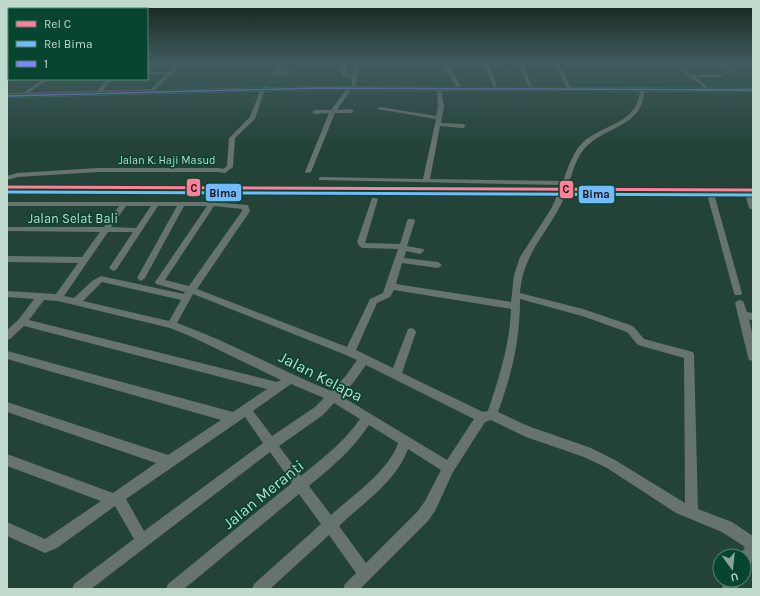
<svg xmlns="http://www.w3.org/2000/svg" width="760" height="596" font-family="Karla,sans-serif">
<rect width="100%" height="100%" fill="#244338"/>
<path fill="#844b6e" d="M147 89 151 90 7 96V93Z"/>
<path fill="#4a5843" stroke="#616e60" d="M276 67H289L286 75H273Z"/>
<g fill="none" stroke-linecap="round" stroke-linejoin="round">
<path fill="#67736e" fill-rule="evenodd" d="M7 63H9V65H7Z
M154 63H158L149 72H170L180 63H184L151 93H149V91L167 74H147V69Z
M343 63H347L346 75H353L354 64 356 63 358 64 356 87 352 86V78L341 76Z
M442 63H446L460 85V86H456Z
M484 63H488L497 87 493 86Z
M518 63H522L532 87 528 86Z
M552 63H556L563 71 570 87H566L559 71Z
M671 63H675L691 75H721L723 76 721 77H695L707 86V87L705 88Z
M719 63H723L734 71 730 72Z
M745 63H750L753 64V67Z
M7 78H9V79H11L7 81Z
M44 79H49L28 93 24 92Z
M107 79H112L102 92H98V90Z
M266 86 270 87 264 92 255 119 235 138 233 167 225 173 218 172H98L18 177 7 180V176L17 173 98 168H219L223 169 227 166 229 138 250 117 260 91Z
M348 87 352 88 337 110 351 109 354 111 351 113H335L311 172 306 173 305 172 329 113 315 114 312 112 315 110H331Z
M437 87 441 88 444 107 441 123 463 124 466 126 463 128 440 126 430 179 563 181C568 168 573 152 583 142 603 124 638 124 640 90L642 89 644 90C644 125 609 126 588 145 576 155 572 175 567 189L753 190V210L749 208 745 194H714L742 293 741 295H735L734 293 707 194 566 193C552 230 523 250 520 293L583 309 633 326 644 339 693 352 694 355 698 509 732 522 753 536V560L749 568 744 570V556H740L745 547 722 532 676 513 607 468 584 457 526 437 491 420 485 422 453 472 435 511 428 521 360 589H343L345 584 356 573 329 535 270 589H252L254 584 321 524 299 494 184 589H166L168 584 292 483 270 452 91 589H72L74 584 134 539 115 506 57 548 45 553 7 536V522L45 539 101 501 7 466V454L113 493 156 463 7 412V402L168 455 221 420 7 359V351L233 412 267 389 24 326 10 339 7 340V330L19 319 34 299 7 297V291L56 294 78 263 7 262V256L82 257 100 232 7 231V227H104L119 206H7V202H212L248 205 250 211 197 289 347 347 370 299 383 293 398 249 363 248 360 247 357 242 372 198H376L378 199 365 243 400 244 407 221 408 219H414L415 221 407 246 423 249 424 251 420 254 406 251 404 258 438 262 442 265 438 268 402 263 396 284 511 302 514 275 520 257 551 209 562 185 319 180V178L321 177 423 179 436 119 377 109 380 107 436 116 438 107ZM126 206H151L136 228 111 227ZM158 206H177L137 278 141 281 145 278 184 206H207L155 282 156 284 185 292 184 294 101 276 92 281 74 298 64 296 108 232H133L109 268 113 271 116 270ZM214 206 242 209V211L189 286 165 280ZM102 282 181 300 169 321 83 301ZM394 290 511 309C510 344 499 378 488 411L483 412 402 373 416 332 414 329 411 328 408 329 393 368 356 350 377 303 390 297ZM193 294 346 355 357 360 345 377 331 391C279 370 230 342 177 323ZM520 299 582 316 627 332 638 345 684 358 685 503 615 460 591 448 528 426 498 412C512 373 520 341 520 299ZM44 300 58 301 170 328 190 336 281 380 277 382 29 320ZM366 365 474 419 447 460 341 396 353 383ZM291 384 324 398 315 407 272 436 253 411ZM334 403 360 419C344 442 323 458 301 476L279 446 323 415ZM245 417 263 443 144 531 126 499ZM369 425 398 443C390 470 351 497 331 515L309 486C333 466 351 451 369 425ZM408 449 441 470 425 501 418 511 366 563 339 526C363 503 396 482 408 449Z
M740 300 743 301 747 312 753 313V321L749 319 753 337V361L749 360 748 357 735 303 737 301Z
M726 580H742L737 589H721Z"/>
<path fill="#64776f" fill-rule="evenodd" d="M318 86 753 88V92L318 90 7 98V94Z"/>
<defs>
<path id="bus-1" d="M7 96 318 88 753 90"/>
</defs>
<use href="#bus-1" stroke="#084531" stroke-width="3"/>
<use href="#bus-1" stroke="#8084ff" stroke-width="1.5"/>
<defs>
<path id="rail-1" d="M7 187 753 190"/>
<path id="rail-2" d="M7 192 753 195"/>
</defs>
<use href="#rail-1" stroke="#084531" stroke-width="5"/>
<use href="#rail-2" stroke="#084531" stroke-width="5"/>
<use href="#rail-1" stroke="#ff8098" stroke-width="3"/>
<use href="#rail-2" stroke="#73baf8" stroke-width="3"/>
</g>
<linearGradient id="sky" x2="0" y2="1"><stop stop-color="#14251f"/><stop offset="0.43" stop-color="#3f5b5e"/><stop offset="1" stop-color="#3f5b5e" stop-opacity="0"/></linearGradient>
<rect width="760" height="146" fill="url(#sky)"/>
<g text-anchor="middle" stroke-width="3.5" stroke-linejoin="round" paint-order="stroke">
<g font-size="11" fill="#bfdacd" stroke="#084531">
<text x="167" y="164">Jalan K. Haji Masud</text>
</g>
<g font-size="13" fill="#bfdacd" stroke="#084531">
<text x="73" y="223">Jalan Selat Bali</text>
</g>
<g font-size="16" fill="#bfdacd" stroke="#084531">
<text transform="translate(321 376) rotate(27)" y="6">Jalan Kelapa</text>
<text transform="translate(263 494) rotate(-39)" y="6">Jalan Meranti</text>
</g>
</g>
<g stroke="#084531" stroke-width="1.5">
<rect x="186" y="178" width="15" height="19" rx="4" fill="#ff8098"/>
<rect x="559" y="180" width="15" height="19" rx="4" fill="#ff8098"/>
<rect x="205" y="183" width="37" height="19" rx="4" fill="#73baf8"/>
<rect x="578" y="185" width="37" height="19" rx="4" fill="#73baf8"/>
</g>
<g font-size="11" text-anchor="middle" font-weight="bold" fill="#111">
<text x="194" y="192">C</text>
<text x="566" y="193">C</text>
<text x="223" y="197">Bima</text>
<text x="596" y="198">Bima</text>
</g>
<rect width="760" height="596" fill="none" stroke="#bfdacd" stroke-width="16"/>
<rect x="8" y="8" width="140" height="72" fill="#084531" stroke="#51816f"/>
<rect x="16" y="21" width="20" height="6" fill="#ff8098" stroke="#51816f"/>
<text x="44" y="28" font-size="12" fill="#bfdacd">Rel C</text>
<rect x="16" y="41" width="20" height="6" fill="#73baf8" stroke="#51816f"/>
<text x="44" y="48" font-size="12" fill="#bfdacd">Rel Bima</text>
<rect x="16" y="61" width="20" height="6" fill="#8084ff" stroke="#51816f"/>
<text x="44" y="68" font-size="12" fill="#bfdacd">1</text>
<g transform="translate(732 568) rotate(165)"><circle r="19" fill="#084531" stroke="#51816f"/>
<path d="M0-3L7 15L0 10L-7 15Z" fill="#89a599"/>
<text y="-6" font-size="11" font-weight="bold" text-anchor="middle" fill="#bfdacd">U</text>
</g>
</svg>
